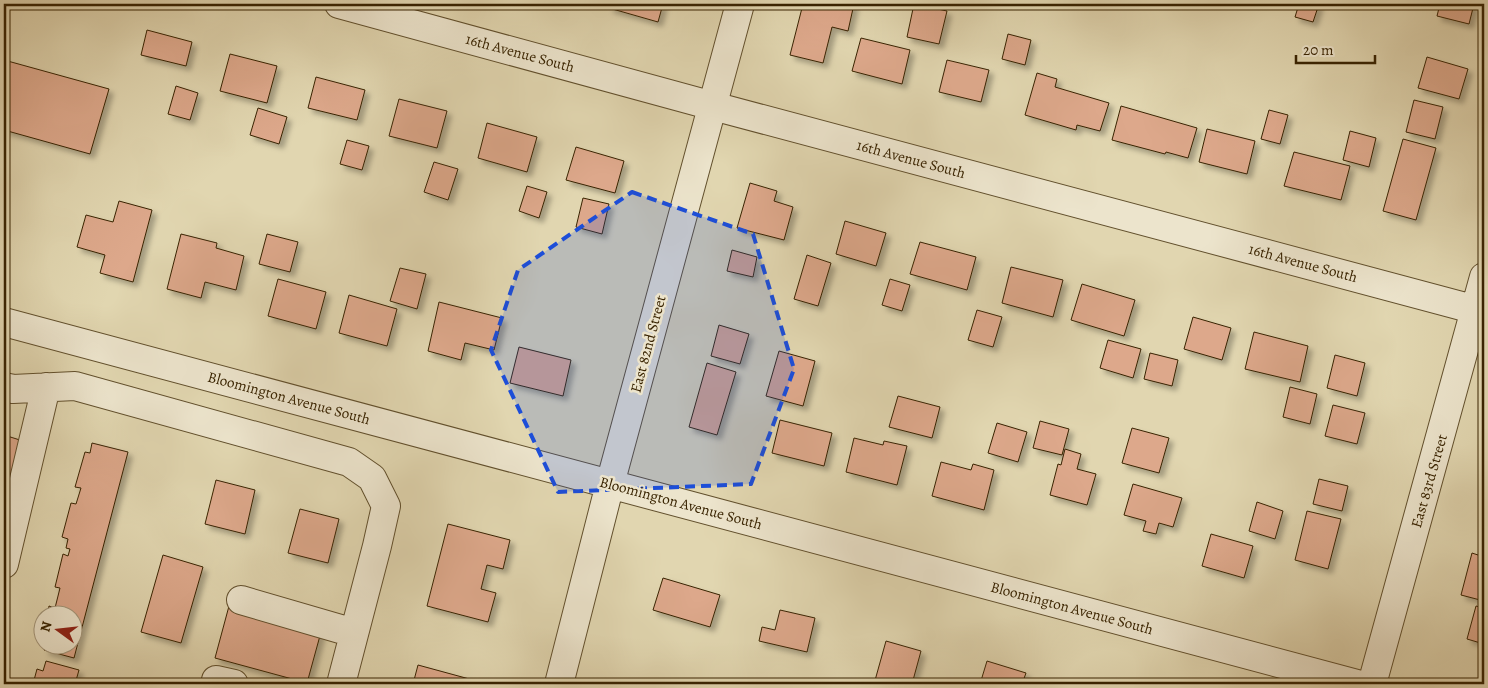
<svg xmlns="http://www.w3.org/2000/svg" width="1488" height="688" font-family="Alegreya,serif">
<defs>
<filter id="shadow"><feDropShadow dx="4.5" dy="4.5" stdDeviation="2.5" flood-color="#0004"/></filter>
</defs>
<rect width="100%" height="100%" fill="#e1d6b0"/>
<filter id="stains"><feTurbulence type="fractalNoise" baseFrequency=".004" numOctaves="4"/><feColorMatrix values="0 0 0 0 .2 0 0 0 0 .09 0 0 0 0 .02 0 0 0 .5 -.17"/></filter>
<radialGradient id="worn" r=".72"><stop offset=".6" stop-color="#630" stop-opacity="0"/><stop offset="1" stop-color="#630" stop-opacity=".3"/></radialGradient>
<path fill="#dda88b" stroke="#382301" filter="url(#shadow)" d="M610 4H663L658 22 609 8Z
M803 4H854L848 31 832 27 823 63 790 55Z
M914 4 947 11 939 44 907 37Z
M1299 4H1319L1313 22 1295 17Z
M1440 4H1474L1469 24 1437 16Z
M147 30 192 42 186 66 141 55Z
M1008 34 1031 40 1025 65 1002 59Z
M861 38 910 50 902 84 852 71Z
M230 54 277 66 267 103 220 91Z
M1427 57 1468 69 1459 99 1418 88Z
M4 60 109 89 90 154 4 130Z
M947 60 989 70 981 102 939 92Z
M1037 73 1057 79 1055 87 1109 103 1100 131 1077 125 1076 130 1025 115Z
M316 77 365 90 357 120 308 108Z
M176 86 198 93 190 120 168 114Z
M399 99 447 111 437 148 389 136Z
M1414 100 1443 107 1435 139 1406 132Z
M1121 106 1197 128 1188 158 1166 152 1165 154 1112 140Z
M258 108 287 117 279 144 250 135Z
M1269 110 1288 115 1280 144 1261 139Z
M487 123 537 137 527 172 478 158Z
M1207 129 1255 141 1247 174 1199 162Z
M1350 131 1376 138 1369 167 1343 160Z
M1403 139 1436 148 1416 220 1383 211Z
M347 140 369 146 362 170 340 164Z
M576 147 624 161 615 193 566 180Z
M1294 152 1350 166 1341 200 1284 186Z
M434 162 458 169 448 200 424 192Z
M750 183 777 191 774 201 793 207 784 240 737 228Z
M527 186 547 192 539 218 519 211Z
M583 198 609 204 602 234 576 227Z
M119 201 152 210 133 282 100 273 105 255 77 247 86 215 113 222Z
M845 221 886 233 876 266 836 254Z
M181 234 217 243 216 248 244 256 236 290 205 282 201 298 167 289Z
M267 234 298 242 290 272 259 264Z
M920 242 976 257 967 290 910 274Z
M732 250 757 257 753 277 727 271Z
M807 255 831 263 818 306 794 299Z
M1011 267 1063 280 1053 317 1002 303Z
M400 268 426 274 417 309 390 301Z
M278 279 326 292 316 329 268 316Z
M890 279 910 285 902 311 882 305Z
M1082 284 1135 300 1124 336 1071 320Z
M349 295 397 309 387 346 339 333Z
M439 302 502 318 494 350 465 343 461 360 428 351Z
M977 310 1002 317 993 347 968 340Z
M1193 317 1231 328 1222 360 1184 349Z
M719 325 749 334 740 364 711 356Z
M1254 332 1308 346 1300 382 1245 369Z
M1108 340 1141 349 1133 378 1100 368Z
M519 347 571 360 563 396 510 383Z
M779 351 815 361 803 406 766 396Z
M1150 353 1178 360 1172 386 1144 379Z
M1335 355 1365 363 1357 396 1327 388Z
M707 363 736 372 717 435 689 427Z
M1290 387 1317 394 1310 424 1283 417Z
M898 396 940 407 932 438 889 427Z
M1333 405 1365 413 1357 444 1325 436Z
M780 420 832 433 824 466 772 453Z
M1040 421 1069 429 1062 455 1033 448Z
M997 423 1027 432 1018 462 988 453Z
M1132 428 1169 438 1159 473 1122 463Z
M4 435 23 441 4 507Z
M854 438 883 445 884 441 907 446 897 485 846 472Z
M92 443 128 452 74 658 44 650 45 646H72V616H47L49 606 55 608 60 588 55 587 63 554 68 556 70 549 66 548 68 539 62 537 71 503 76 504 81 488 75 487 85 452 90 453Z
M1065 449 1081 454 1077 469 1096 474 1087 505 1050 495 1058 464 1061 465Z
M941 462 971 470 973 464 994 470 984 510 932 496Z
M1319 479 1348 486 1342 511 1313 504Z
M216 480 255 490 245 534 205 524Z
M1133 484 1182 498 1173 527 1159 523 1156 534 1143 531 1146 521 1124 515Z
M1257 502 1283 511 1275 539 1249 531Z
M300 509 339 519 328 563 288 553Z
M1307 511 1341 519 1328 569 1295 560Z
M448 524 510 540 503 569 487 565 481 589 496 593 488 622 427 606Z
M1211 534 1253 546 1244 578 1202 566Z
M1472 553 1484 557V601L1461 595Z
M163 555 203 567 181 643 141 632Z
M663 578 720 595 710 627 653 610Z
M229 606 321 632 307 683 215 658Z
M1476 606 1484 608V644L1467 639Z
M780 610 815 618 807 652 759 641 762 627 775 630Z
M886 641 921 651 912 684H874Z
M46 661 79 670 75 684H33L37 669 43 671Z
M987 661 1026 673 1022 684H980Z
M418 665 473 680 472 684H413Z"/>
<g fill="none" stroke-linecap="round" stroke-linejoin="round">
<defs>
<path id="minor" d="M339 4 713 106 1484 312
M4 322 1357 684
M4 387 13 389 75 386 349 462 372 478 386 506 377 546 341 684
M4 564 46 387
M241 600 354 633
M216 680 234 684
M559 684 610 484 740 4
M1372 684 1484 277"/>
</defs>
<use href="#minor" stroke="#62502d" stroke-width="30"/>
<use href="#minor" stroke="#ece4cc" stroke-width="28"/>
</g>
<path fill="#1d4ed8" fill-opacity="0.2" stroke="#1d4ed8" stroke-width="4" stroke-dasharray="10 6" stroke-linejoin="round" d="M632 192 753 234 794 369 751 484 558 492 491 350 518 270Z"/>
<g text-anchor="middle" stroke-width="5" stroke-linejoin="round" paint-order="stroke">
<g font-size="15" fill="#382301" stroke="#ece4cc">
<text transform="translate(520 53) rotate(15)" y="5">16th Avenue South</text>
<text transform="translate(911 159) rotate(15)" y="5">16th Avenue South</text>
<text transform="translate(1303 263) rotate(15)" y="5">16th Avenue South</text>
<text transform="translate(648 344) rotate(-75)" y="5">East 82nd Street</text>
<text transform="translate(289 398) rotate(15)" y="5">Bloomington Avenue South</text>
<text transform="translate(1429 481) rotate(-74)" y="5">East 83rd Street</text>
<text transform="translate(681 503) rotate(15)" y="5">Bloomington Avenue South</text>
<text transform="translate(1072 608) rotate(15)" y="5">Bloomington Avenue South</text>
</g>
</g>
<rect width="1488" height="688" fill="none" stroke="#e1d6b0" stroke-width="20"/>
<rect x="5" y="5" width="1478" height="678" fill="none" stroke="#382301" stroke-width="2.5"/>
<rect x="10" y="10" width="1468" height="668" fill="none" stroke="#382301"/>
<g transform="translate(58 630) rotate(285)"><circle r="24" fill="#ece4cc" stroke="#a4977b"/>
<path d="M0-4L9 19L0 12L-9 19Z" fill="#8f2418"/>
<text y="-8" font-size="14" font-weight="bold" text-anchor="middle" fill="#382301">N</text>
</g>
<path d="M1296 55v8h79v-8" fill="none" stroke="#382301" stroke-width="2.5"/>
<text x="1303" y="55" font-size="15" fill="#382301" stroke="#ece4cc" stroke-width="4" paint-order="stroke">20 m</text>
<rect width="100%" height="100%" filter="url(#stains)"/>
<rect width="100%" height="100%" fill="url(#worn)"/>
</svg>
